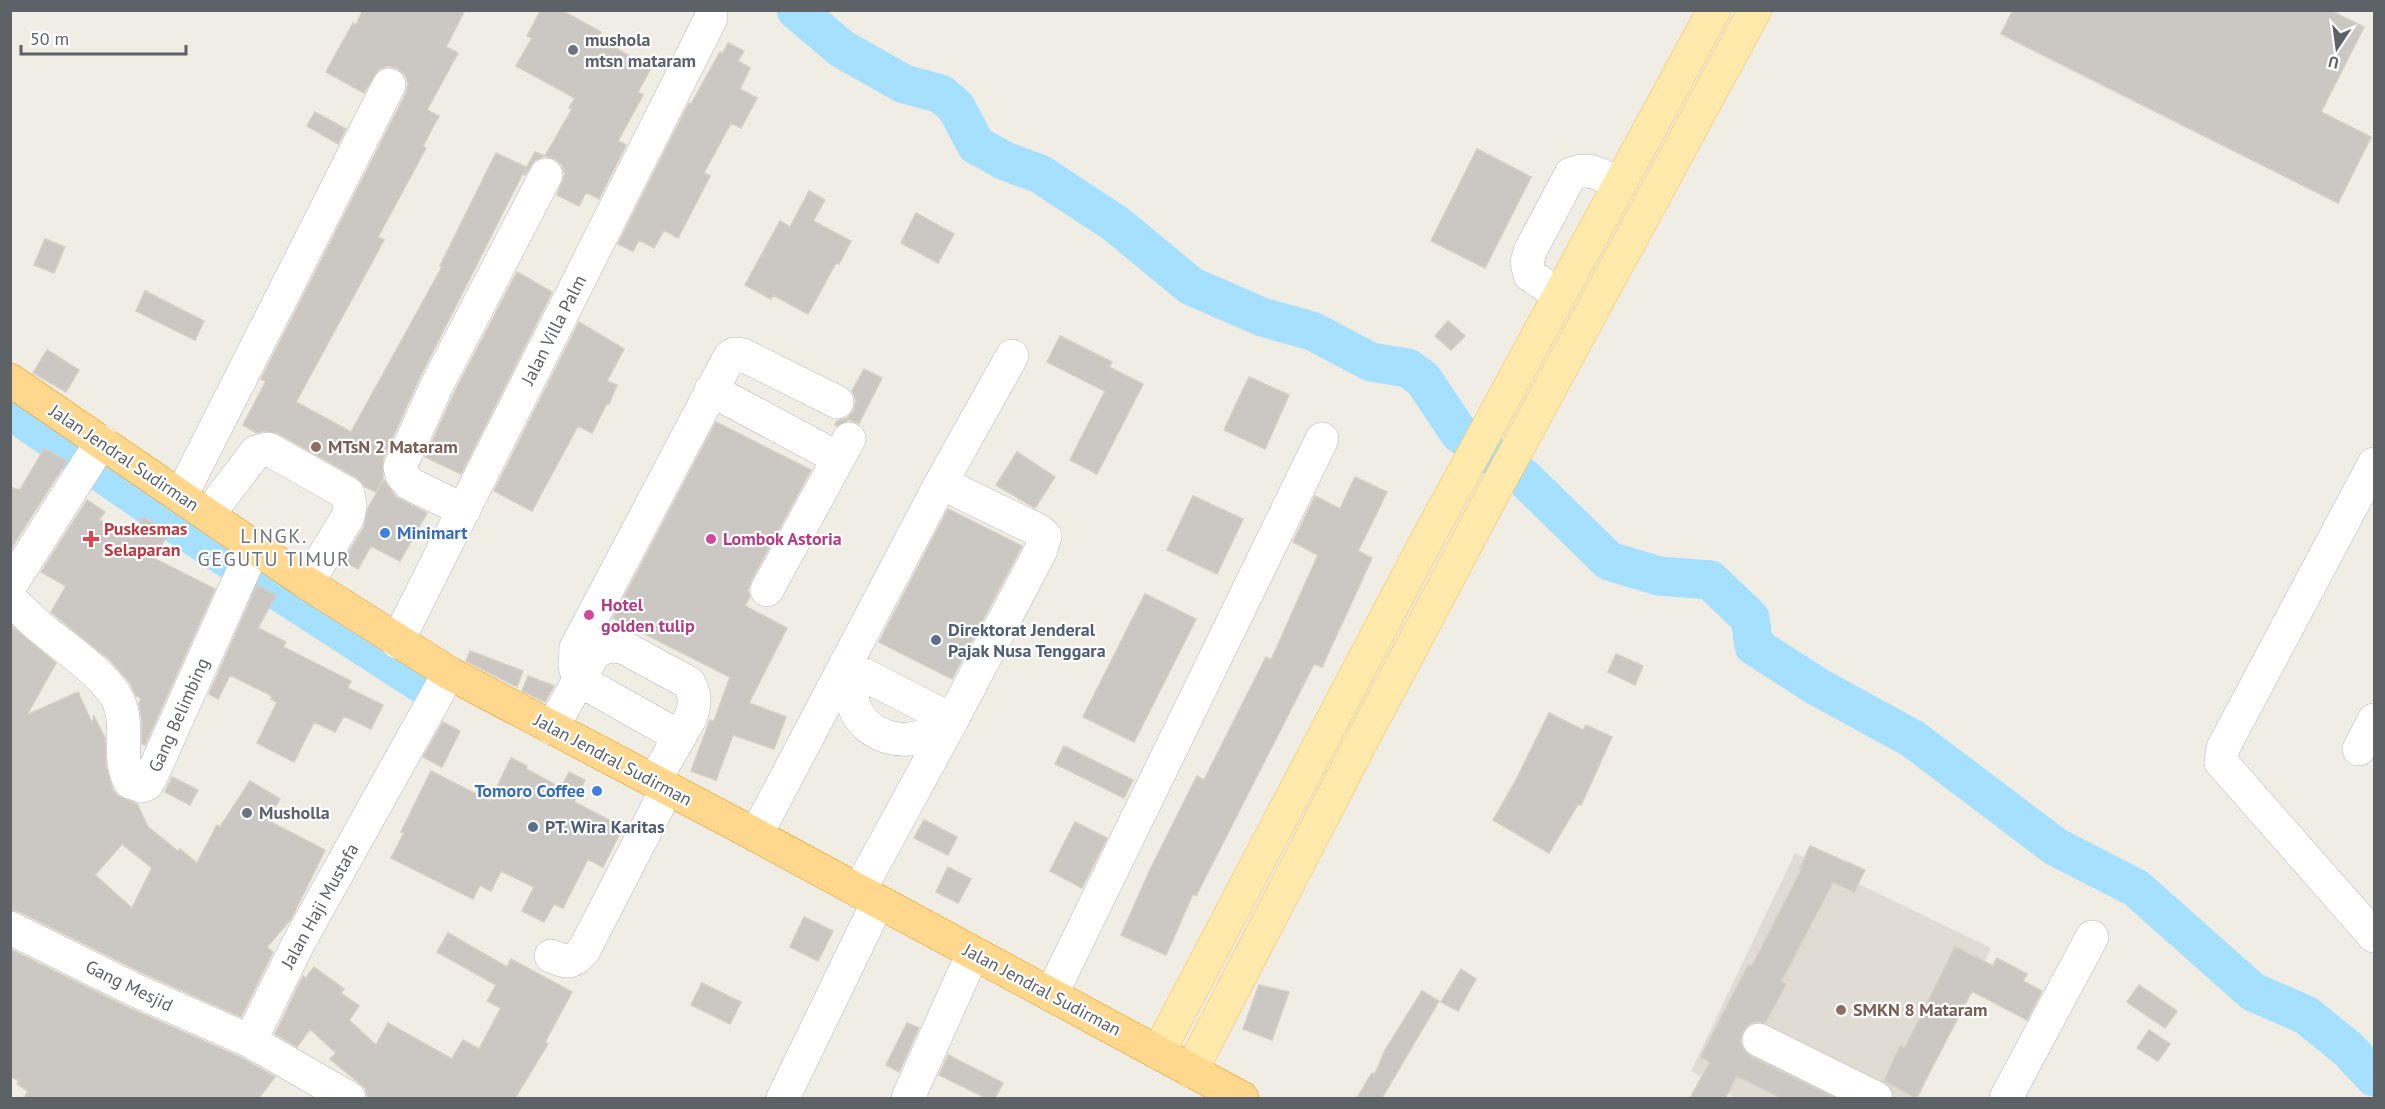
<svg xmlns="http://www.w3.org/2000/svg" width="2385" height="1109" font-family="'PT Sans',sans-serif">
<rect width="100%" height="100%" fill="#f0ede5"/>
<path fill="#e0dcd4" d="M1795 853 1991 948 1918 1098H1736L1691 1071Z"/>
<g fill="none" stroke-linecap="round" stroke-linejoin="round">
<path stroke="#a6e0ff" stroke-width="39" d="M796 10 842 49 904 84 941 94 956 107 976 145 1005 161 1040 174 1116 224 1191 286 1262 317 1312 331 1371 362 1408 368 1423 379 1459 433 1524 478 1609 561 1659 576 1710 580 1750 618 1754 646 1818 687 1913 739 2056 847 2136 888 2253 992 2306 1015 2348 1049 2374 1077
M10 410 204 543 430 689"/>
</g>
<path fill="#cbc7c2" stroke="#d6cec3" stroke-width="1.5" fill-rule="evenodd" d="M363 10H465L446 47 458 53 427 110 439 116 423 146 426 148 378 237 384 240 296 402 351 432 442 267 440 266 496 153 526 167 420 377 383 459V478L376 492 365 487 357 478 277 433 264 431 257 433 243 425 266 381 261 379 406 93 408 83 405 75 397 68 387 66 378 70 364 93 326 72 353 23 356 25Z
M541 10H561L601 32 598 38 651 68 638 92 643 95 618 141 626 145 599 199 586 192 579 206 557 195 565 174 562 165 555 159 545 156 572 109 569 108 575 98 516 66 532 38 527 36Z
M2013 10H2330L2364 27 2321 112 2371 137 2338 203 2001 34Z
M728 43 744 51 738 61 750 68 740 89 757 98 741 128 731 123 704 173 710 176 678 238 664 230 654 248 639 240 633 251 618 244 689 103 691 104 720 52 723 53Z
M315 112 346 129 338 144 307 126Z
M1477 149 1531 177 1485 268 1431 241Z
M535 152 545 156 535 160 525 175 523 174Z
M809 191 825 200 813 221 851 241 839 264 836 263 808 314 773 295 771 299 745 285 780 221 790 227Z
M916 213 954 234 938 263 901 243Z
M45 239 65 247 54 273 34 265Z
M517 272 552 292 461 474 425 457 454 393Z
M145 291 204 321 195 340 136 311Z
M1448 321 1465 336 1451 350 1435 336Z
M579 322 624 349 607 381 617 385 609 404 607 403 592 433 578 426 532 511 494 491Z
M1060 336 1112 362 1109 367 1143 384 1097 474 1070 460 1105 391 1047 362Z
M47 350 79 370 66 392 33 373Z
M864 369 882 378 859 423 848 420 837 426 835 425 837 421 847 418 854 410 856 400 852 391Z
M1249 377 1289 395 1265 449 1224 430Z
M716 422 811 470 751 581 748 590 750 597 745 606 787 628 749 703 786 717 774 749 733 735 716 780 691 771 710 720 714 721 730 677 613 618Z
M44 449 67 461 10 550V487L20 490Z
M1017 452 1055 477 1035 508 996 485Z
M1355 477 1387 492 1358 551 1372 558 1322 667 1314 664 1196 896 1193 894 1166 955 1121 935 1149 872 1197 776 1204 780 1266 657 1271 660 1318 555 1293 542 1315 496 1340 509Z
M384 480 396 497 427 513 400 561 371 546 358 569 343 561 364 527 368 508Z
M1193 496 1243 519 1217 574 1167 550Z
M87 500 105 512 99 520 132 539 143 517 169 531 155 559 215 589 145 745 142 744V722L139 703 141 698 136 696 130 683 110 660 51 612 66 586 41 572Z
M948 509 1022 546 952 679 879 642Z
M257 585 276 595 258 628 286 642 283 647 351 681 348 688 383 705 371 729 344 716 335 732 314 722 294 762 257 743 277 702 271 699 272 696 230 675 218 699 209 694Z
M1145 594 1196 619 1134 742 1083 717Z
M10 625 56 663 27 715 78 692 92 723 94 716 105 738 106 767 113 790 118 796 137 804 148 827 178 851 180 849 197 863 217 825 220 827 250 781 280 799 267 820 325 850 291 919 267 947 273 952 241 1017 145 974 18 911 10 910ZM122 844 152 868 132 908 95 875Z
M470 651 523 671 517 687 466 661Z
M1616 654 1643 666 1635 685 1608 672Z
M528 676 554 686 545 702 522 691Z
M1549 713 1583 730 1586 725 1612 737 1581 805 1578 804 1549 853 1493 820 1515 782Z
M443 722 460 731 442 767 423 757Z
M1064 746 1133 780 1124 798 1055 764Z
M511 758 527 766 526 769 561 788 569 772 585 780 574 802 623 827 603 867 588 859 563 908 554 904 544 922 522 911 534 887 501 871 491 891 480 885 473 899 391 858 404 833 401 832 431 771 490 801Z
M172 777 198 790 190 805 165 792Z
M924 820 957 837 948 855 914 838Z
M1075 822 1107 838 1082 888 1050 871Z
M1810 846 1865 870 1854 892 1833 882 1781 982 1786 984 1765 1023 1757 1021 1748 1025 1742 1032 1740 1042 1744 1051 1751 1057 1835 1098H1781L1737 1076 1725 1098H1690L1710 1062 1701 1057 1748 965 1752 966 1802 868H1800Z
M948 867 971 879 958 903 936 892Z
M804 917 833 931 818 961 790 947Z
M448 933 507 967 511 959 572 992 545 1042 548 1044 515 1098H368L365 1088 330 1059 336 1053 310 1029 297 1047 275 1034 303 976 306 978 314 967 344 989 341 993 359 1006 349 1020 376 1045 388 1023 452 1059 463 1040 479 1049 501 1008 487 1001 496 985 437 952Z
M1955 947 1993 966 1997 958 2027 974 2023 981 2042 991 2027 1020 1972 991 1916 1098 1884 1081 1900 1046 1905 1048Z
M10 949 129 1008 242 1058 275 1077 259 1098H24L28 1091 17 1084 19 1081 10 1076Z
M1461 969 1476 979 1458 1011 1441 1002Z
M702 983 741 1002 730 1024 691 1005Z
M1259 985 1289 992 1272 1040 1243 1029Z
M2139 985 2177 1011 2165 1028 2127 1002Z
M1422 991 1439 1001 1382 1098H1357L1372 1073 1375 1074 1385 1050Z
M907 1023 919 1028 899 1072 886 1065Z
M2149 1030 2170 1044 2158 1061 2137 1048Z
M948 1055 1003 1083 995 1098H986L939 1075Z"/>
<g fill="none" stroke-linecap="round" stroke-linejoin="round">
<defs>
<path id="minor" d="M1559 295 1530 275 1527 263 1530 251 1571 174C1590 166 1603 176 1619 184
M711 390 838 458
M2374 464 2223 748 2221 762 2374 936
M941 483 1012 356
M181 496 389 85
M464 510 410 484 402 475 400 467 437 385 546 175
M208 515 256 452 268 449 348 494 350 506 348 517 307 583
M10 586 102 441
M767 590 849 439
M10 599C20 608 30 619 41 628 63 646 111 678 120 705 129 729 117 758 130 782L142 786 147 784 152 775 254 547
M397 642 711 18
M845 665 952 720 859 891
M855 670C852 684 850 698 856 711 869 737 904 747 929 733 935 729 940 722 946 717
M552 728 593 655C603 646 610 645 623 647L689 683C696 696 695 704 691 717L654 781
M680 737 579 680 575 666 576 648 729 358 734 354 743 355 837 402
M2359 749 2374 720
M756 835 941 483 1038 530 1045 536 1041 550 952 720
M10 928 137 991 250 1041 349 1098
M551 956C568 963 571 964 584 950L667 789
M1051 995 1322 439
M1759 1040 1876 1098
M250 1041 299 942 449 673
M783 1098 878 902
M908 1098 973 953
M2006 1098 2092 937"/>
<path id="major" d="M1158 1053 1421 551 1714 10
M1191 1071 1357 750 1489 501 1755 10"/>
<path id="highway" d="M10 380 307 583 449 673 739 826 1242 1098"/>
</defs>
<use href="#minor" stroke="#b6b9bd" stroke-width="34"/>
<use href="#major" stroke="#fcbd52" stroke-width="34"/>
<use href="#highway" stroke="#f59200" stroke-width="34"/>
<use href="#minor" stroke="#fff" stroke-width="33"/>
<use href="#major" stroke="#ffeaab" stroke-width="33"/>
<use href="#highway" stroke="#ffd88d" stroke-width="33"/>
</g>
<g fill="#6b7280" stroke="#fff" stroke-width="2">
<circle cx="573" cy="50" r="6"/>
<circle cx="247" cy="813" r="6"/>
</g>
<g fill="#8d6e63" stroke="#fff" stroke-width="2">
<circle cx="316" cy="447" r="6"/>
<circle cx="1841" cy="1010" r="6"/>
</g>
<g fill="#3f7fe0" stroke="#fff" stroke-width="2">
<circle cx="385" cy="533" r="6"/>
<circle cx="597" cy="791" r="6"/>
</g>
<path fill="#e0444e" stroke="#fff" stroke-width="2" d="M88 530h6v6h6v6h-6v6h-6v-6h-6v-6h6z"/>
<g fill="#d1479c" stroke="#fff" stroke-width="2">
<circle cx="711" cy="539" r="6"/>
<circle cx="589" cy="615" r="6"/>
</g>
<g fill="#5c6f8a" stroke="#fff" stroke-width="2">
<circle cx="936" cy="640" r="6"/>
<circle cx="533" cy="827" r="6"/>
</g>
<g text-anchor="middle" stroke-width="4.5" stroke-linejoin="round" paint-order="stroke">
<g font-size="18" font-weight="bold" fill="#5b616d" stroke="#fff" text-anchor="start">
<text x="585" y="46">mushola<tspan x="585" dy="21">mtsn mataram</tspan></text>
<text x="259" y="819">Musholla</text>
</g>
<g font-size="18" fill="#5d6267" stroke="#fff">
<text transform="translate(554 330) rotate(-63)" y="6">Jalan Villa Palm</text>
<text transform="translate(124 458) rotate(34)" y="6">Jalan Jendral Sudirman</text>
<text transform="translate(179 715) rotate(-66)" y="6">Gang Belimbing</text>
<text transform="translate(613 760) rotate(28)" y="6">Jalan Jendral Sudirman</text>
<text transform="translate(320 906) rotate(-61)" y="6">Jalan Haji Mustafa</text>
<text transform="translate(129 986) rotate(26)" y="6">Gang Mesjid</text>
<text transform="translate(1042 990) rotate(28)" y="6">Jalan Jendral Sudirman</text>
</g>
<g font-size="18" font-weight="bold" fill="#785e54" stroke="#fff" text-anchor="start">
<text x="328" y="453">MTsN 2 Mataram</text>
<text x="1853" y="1016">SMKN 8 Mataram</text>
</g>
<g font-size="18" font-weight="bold" fill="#be3a42" stroke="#fff" text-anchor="start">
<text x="104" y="535">Puskesmas<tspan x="104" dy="21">Selaparan</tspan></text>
</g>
<g font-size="18" font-weight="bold" fill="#366cbe" stroke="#fff" text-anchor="start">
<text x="397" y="539">Minimart</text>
<text x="585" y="797" text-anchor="end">Tomoro Coffee</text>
</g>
<g font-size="18" font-weight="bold" fill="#b23c85" stroke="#fff" text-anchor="start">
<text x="723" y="545">Lombok Astoria</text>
<text x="601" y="611">Hotel<tspan x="601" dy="21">golden tulip</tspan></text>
</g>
<g font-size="18" font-weight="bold" fill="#4e5e75" stroke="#fff" text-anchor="start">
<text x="948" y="636">Direktorat Jenderal<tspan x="948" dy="21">Pajak Nusa Tenggara</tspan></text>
<text x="545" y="833">PT. Wira Karitas</text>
</g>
<g font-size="20" letter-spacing="1.5" fill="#6e7479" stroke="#fff">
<text x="274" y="543">LINGK.<tspan x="274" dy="23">GEGUTU TIMUR</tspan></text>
</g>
</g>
<rect width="2385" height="1109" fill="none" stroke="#5d6267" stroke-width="24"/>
<g transform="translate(2337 48) rotate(193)" stroke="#ffffff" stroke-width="4.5" paint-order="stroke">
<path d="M0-4.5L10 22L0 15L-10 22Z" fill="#5d6267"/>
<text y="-9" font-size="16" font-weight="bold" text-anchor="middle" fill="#5d6267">U</text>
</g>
<path d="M21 45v9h165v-9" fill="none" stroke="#5d6267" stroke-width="3"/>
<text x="30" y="45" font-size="18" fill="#5d6267" stroke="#ffffff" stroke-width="4.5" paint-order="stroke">50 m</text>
</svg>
